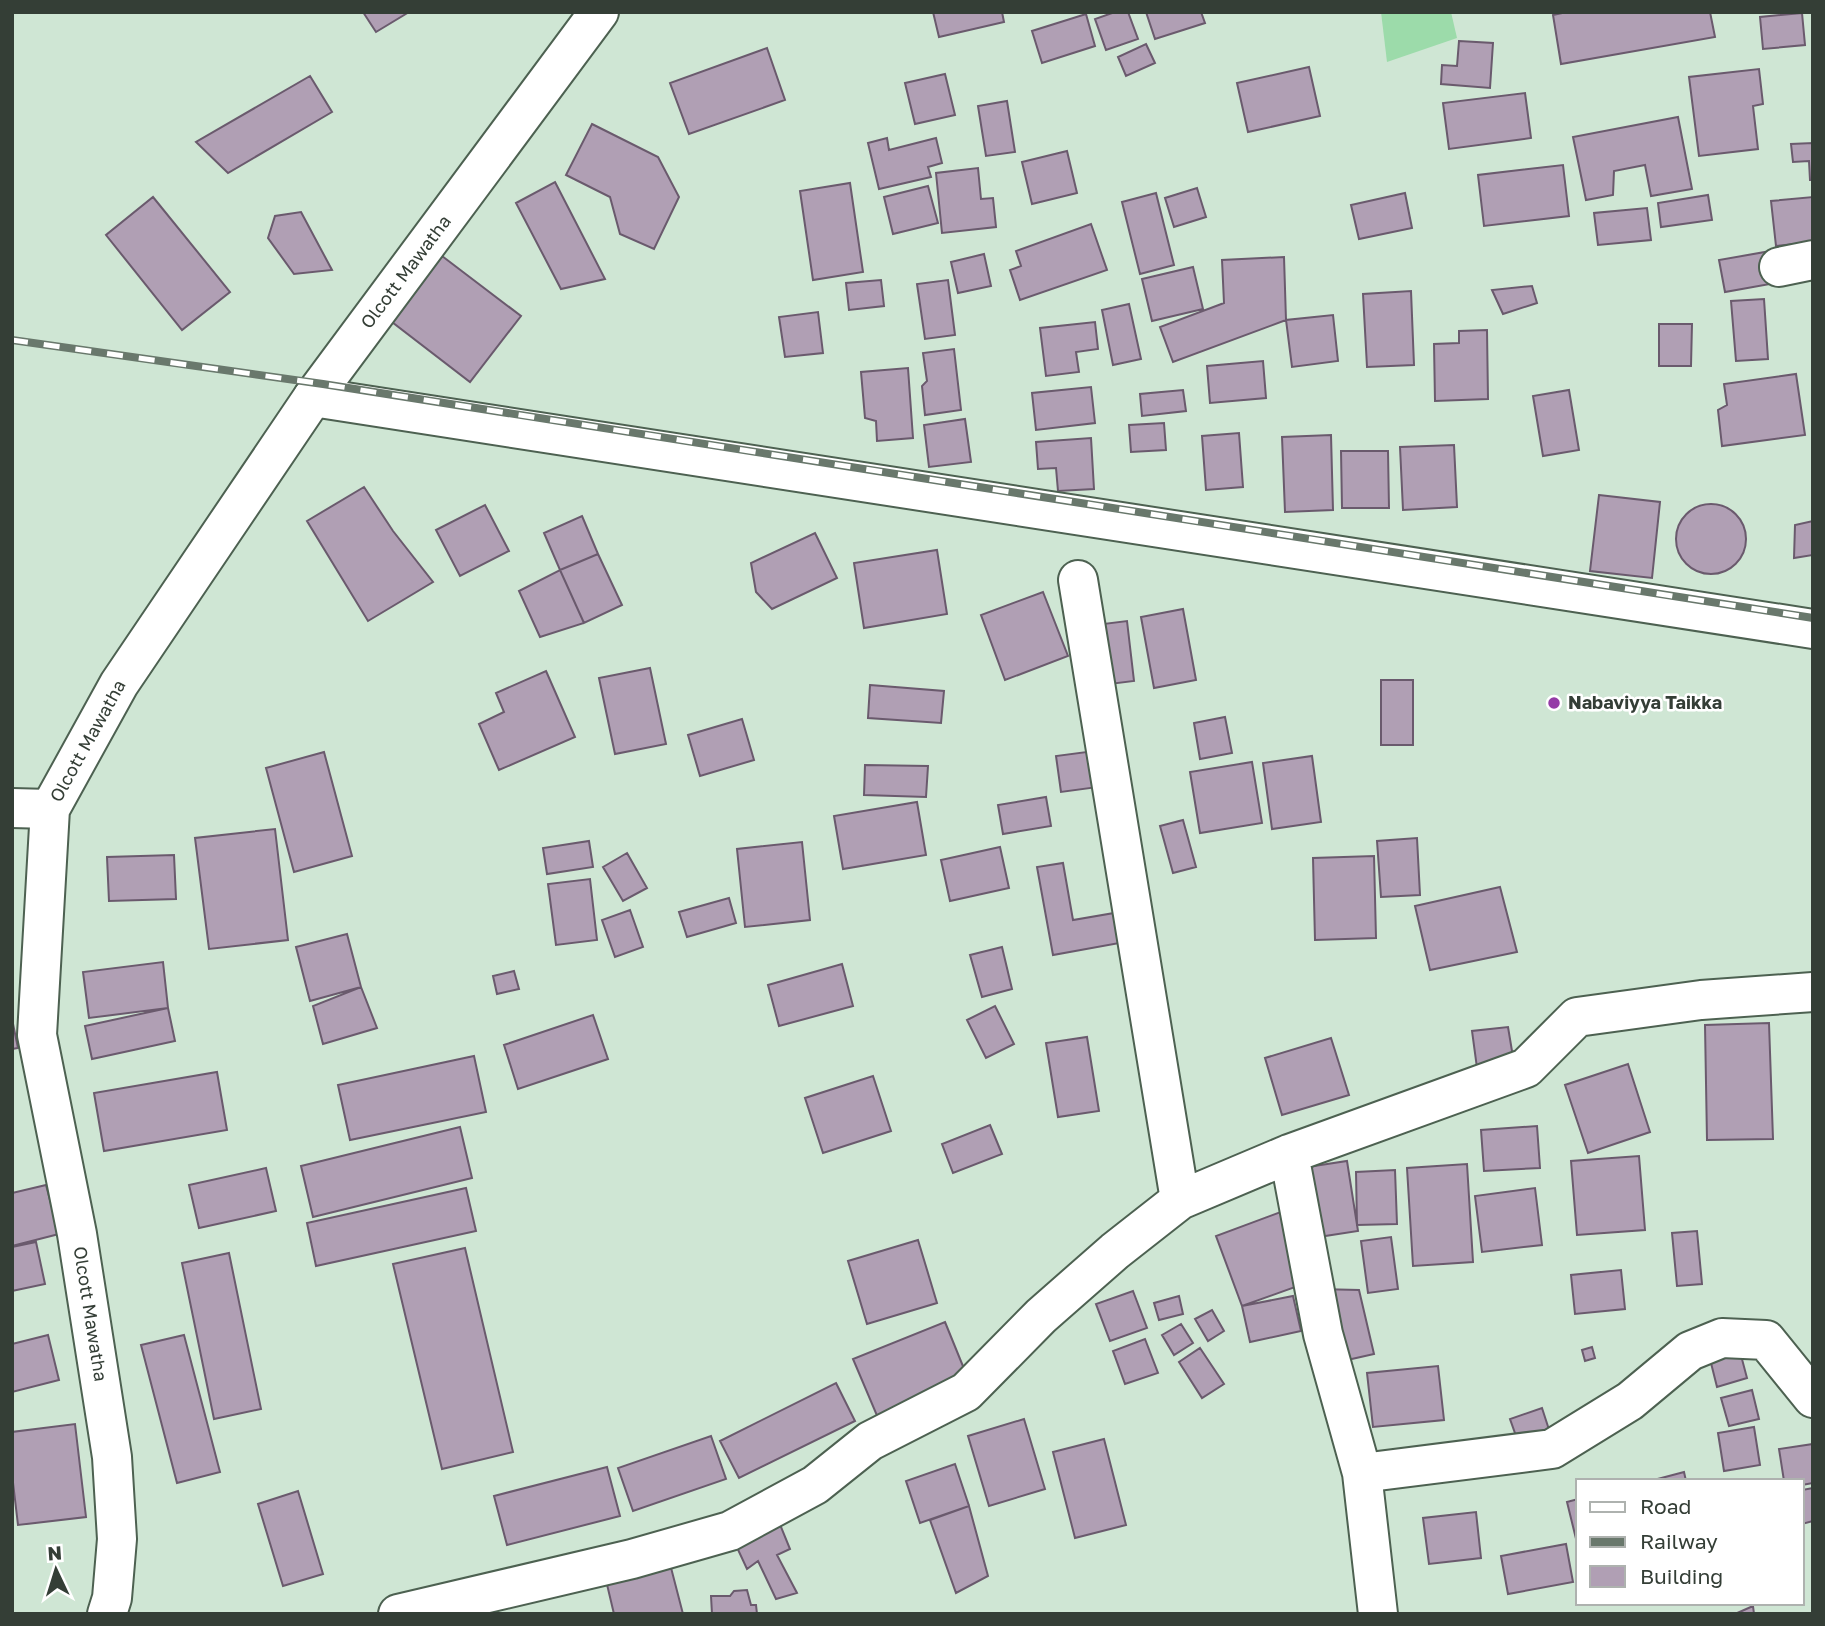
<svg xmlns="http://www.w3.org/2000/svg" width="1825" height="1626" font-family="'Golos Text',sans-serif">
<rect width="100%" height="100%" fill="#cfe6d4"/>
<path fill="#9cdbaa" d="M1381 12H1451L1457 38 1387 62Z"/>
<path fill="#b09fb4" stroke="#6a5a6d" stroke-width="2" d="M363 12H409L376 32Z
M933 12H1002L1004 22 939 37Z
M1115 12H1128L1138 39 1106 50 1095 19Z
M1146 12H1201L1205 23 1155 39Z
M1567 12H1710L1715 37 1561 64 1553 15Z
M1802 13 1805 45 1763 49 1760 17Z
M1086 14 1095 46 1042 63 1032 31Z
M1459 41 1493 43 1490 88 1441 84 1442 65 1457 66Z
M1146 44 1155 63 1126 76 1118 57Z
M767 48 785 100 689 134 670 83Z
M1309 67 1320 116 1248 132 1237 83Z
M1759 69 1763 104 1753 106 1758 149 1699 156 1689 77Z
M945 74 955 115 915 124 905 83Z
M310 76 332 112 228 173 196 142Z
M1525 93 1531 138 1449 149 1443 103Z
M1007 101 1015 152 986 156 978 106Z
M1678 117 1692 189 1651 196 1645 165 1614 171 1613 195 1586 200 1573 137Z
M592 124 658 157 679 197 654 249 620 234 610 197 566 175Z
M887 138 889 150 936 138 942 163 928 167 931 177 879 189 868 143Z
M1813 143V180H1810L1809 161 1793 162 1791 144Z
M1067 151 1077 193 1032 204 1022 162Z
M1563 165 1569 216 1484 226 1478 175Z
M978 168 981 199 993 198 996 227 942 233 936 173Z
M555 182 605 279 561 289 516 203Z
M850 183 863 272 813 280 800 191Z
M928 186 938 223 893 234 884 197Z
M1197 188 1206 217 1174 227 1165 198Z
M1156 193 1174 265 1140 274 1122 202Z
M1405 193 1412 228 1359 239 1351 205Z
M1708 195 1712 220 1661 227 1658 203Z
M153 197 230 292 182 330 106 235Z
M1813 197V242L1776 246 1771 201Z
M1647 208 1651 240 1598 245 1594 213Z
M301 212 332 270 294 274 268 238 275 216Z
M1091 224 1107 270 1020 300 1010 270 1021 266 1016 251Z
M1765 252 1770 284 1725 292 1719 260Z
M984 254 991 286 958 293 951 262Z
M442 256 521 316 470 382 392 322Z
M1284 257 1286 320 1173 362 1160 327 1224 303 1222 260Z
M1193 267 1203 309 1152 321 1142 279Z
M881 280 884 306 849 310 846 283Z
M948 280 955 335 925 339 917 284Z
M1532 286 1537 303 1503 314 1492 290Z
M1411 291 1414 365 1367 367 1363 294Z
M1764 299 1768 359 1736 361 1731 301Z
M1129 304 1141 359 1113 365 1102 310Z
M818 312 823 353 785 357 779 317Z
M1333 315 1338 361 1292 367 1286 320Z
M1095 322 1098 349 1076 352 1079 372 1046 376 1040 328Z
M1659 324H1692L1691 366H1659Z
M1487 330 1488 399 1435 401 1434 344 1459 343V331Z
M954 349 961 410 925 415 922 386 927 381 923 353Z
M1263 361 1266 398 1210 403 1207 366Z
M908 368 913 438 877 441 876 421 865 418 861 372Z
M1796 374 1805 435 1722 446 1718 410 1727 405 1724 384Z
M1091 387 1095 423 1036 430 1032 393Z
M1183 390 1186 411 1142 416 1140 394Z
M1569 390 1579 450 1543 456 1533 396Z
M965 419 971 462 929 467 924 425Z
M1164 423 1166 450 1131 452 1129 425Z
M1239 433 1243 487 1206 490 1202 436Z
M1331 435 1333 510 1285 512 1282 437Z
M1091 438 1094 489 1058 491 1056 468 1038 469 1036 442Z
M1454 445 1457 507 1403 510 1400 447Z
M1341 451H1388L1389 508H1342Z
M364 487 393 531 433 582 368 621 307 521Z
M1599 495 1660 502 1652 578 1590 571Z
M1676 539a35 35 0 1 1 70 0a35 35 0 1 1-70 0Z
M485 505 509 551 460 576 436 530Z
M582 516 598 554 560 570 544 533Z
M1813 521V555L1794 558 1795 525Z
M815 533 837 578 772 609 756 592 751 563Z
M937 550 947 614 864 628 854 563Z
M598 554 622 605 584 623 560 570Z
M560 570 584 623 540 637 519 591Z
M1043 592 1068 656 1005 680 981 615Z
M1183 609 1196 680 1154 688 1141 617Z
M1127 621 1134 681 1102 685 1095 625Z
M650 668 666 744 615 754 599 678Z
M546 671 575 737 499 770 479 724 504 712 496 693Z
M1381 680H1413V745H1381Z
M870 685 944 691 941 723 868 718Z
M1225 717 1232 753 1200 759 1194 723Z
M742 719 754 760 700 776 688 735Z
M1094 751 1098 787 1061 792 1056 756Z
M324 752 352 856 294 872 266 768Z
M1312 756 1321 822 1272 829 1263 763Z
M1252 762 1262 823 1200 833 1190 772Z
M865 765 928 766 926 797 864 795Z
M1046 797 1051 826 1003 834 998 805Z
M917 802 926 855 843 869 834 816Z
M1183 820 1196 867 1173 873 1160 826Z
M275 829 288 940 209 949 195 838Z
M1417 838 1420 895 1381 897 1377 841Z
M589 841 593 867 547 874 543 848Z
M802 842 810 920 745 927 737 849Z
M1000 847 1009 888 950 901 941 860Z
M627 853 647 888 623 901 603 867Z
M174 855 176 899 109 901 107 857Z
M1374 856 1376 938 1315 940 1313 858Z
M1063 863 1073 920 1120 912 1125 942 1053 955 1037 867Z
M590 879 597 940 556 945 548 884Z
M1500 887 1517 952 1430 970 1415 906Z
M729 898 736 923 687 937 679 912Z
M630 910 643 947 615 957 602 920Z
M347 934 361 987 310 1001 296 947Z
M1002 947 1012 989 982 997 970 955Z
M163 962 168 1008 89 1018 83 972Z
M842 964 853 1006 779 1026 768 985Z
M514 971 519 989 497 994 493 976Z
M361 987 377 1028 323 1044 313 1006Z
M995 1006 1014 1044 986 1058 967 1020Z
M168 1008 175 1041 92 1059 85 1026Z
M593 1015 608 1059 518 1089 504 1045Z
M12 1019 18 1048 12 1049Z
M1769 1023 1773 1139 1707 1140 1705 1025Z
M1508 1027 1514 1063 1477 1068 1472 1031Z
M1087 1037 1099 1111 1058 1117 1046 1043Z
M1331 1038 1349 1095 1282 1115 1265 1058Z
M474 1056 486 1112 350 1140 338 1085Z
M1628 1064 1650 1132 1588 1153 1565 1085Z
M217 1072 227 1130 104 1151 94 1093Z
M873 1076 891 1131 823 1153 805 1098Z
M990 1125 1002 1154 953 1173 942 1144Z
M1537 1126 1540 1168 1484 1171 1481 1130Z
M460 1127 472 1178 313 1217 301 1166Z
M1639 1156 1645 1230 1577 1235 1571 1161Z
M1347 1161 1358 1231 1312 1238 1301 1168Z
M1467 1164 1473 1262 1413 1266 1407 1168Z
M266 1168 276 1211 199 1228 189 1185Z
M1395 1170 1397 1224 1357 1225 1356 1172Z
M46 1185 59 1234 12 1246V1193Z
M466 1188 476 1231 316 1266 307 1223Z
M1535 1188 1542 1245 1482 1252 1475 1196Z
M1286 1210 1312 1281 1242 1306 1216 1236Z
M1697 1231 1702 1284 1677 1286 1672 1233Z
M1391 1237 1398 1289 1368 1293 1361 1241Z
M918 1240 937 1303 867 1324 848 1261Z
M36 1242 45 1284 12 1291V1247Z
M465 1248 513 1452 442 1469 393 1264Z
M229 1253 261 1409 214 1419 182 1263Z
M1621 1270 1625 1309 1575 1314 1571 1275Z
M1317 1289 1359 1290 1374 1354 1334 1363Z
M1133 1291 1147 1328 1110 1341 1096 1304Z
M1179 1296 1183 1314 1159 1320 1154 1303Z
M1293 1296 1301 1331 1250 1342 1242 1306Z
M1212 1310 1224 1331 1208 1341 1195 1319Z
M945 1322 969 1381 878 1418 853 1359Z
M1181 1324 1193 1343 1174 1355 1162 1335Z
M48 1335 59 1380 12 1392V1344Z
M184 1335 220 1472 177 1483 141 1345Z
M1145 1339 1158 1373 1125 1384 1113 1351Z
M1738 1344 1747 1378 1717 1387 1708 1351Z
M1592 1347 1595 1358 1585 1361 1582 1350Z
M1200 1348 1224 1384 1202 1398 1179 1362Z
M1438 1366 1444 1420 1373 1427 1367 1373Z
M836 1383 855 1421 739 1478 720 1441Z
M1752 1390 1759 1419 1729 1426 1721 1398Z
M1542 1408 1552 1439 1521 1450 1510 1419Z
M1024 1419 1045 1489 989 1506 968 1436Z
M75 1424 86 1517 18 1525 12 1474V1432Z
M1754 1427 1760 1465 1724 1471 1718 1433Z
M711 1436 726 1479 633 1511 618 1468Z
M1104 1439 1126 1525 1075 1538 1053 1452Z
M1813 1444V1483L1802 1485V1481H1784L1779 1449Z
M955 1464 969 1506 920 1523 906 1481Z
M607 1467 620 1516 507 1545 494 1496Z
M1684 1472 1686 1481H1650Z
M1813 1488V1521L1802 1524V1490Z
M298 1491 323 1574 283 1586 258 1504Z
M1578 1499V1547L1567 1502Z
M969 1506 988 1576 956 1593 930 1520Z
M1476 1512 1481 1558 1429 1564 1423 1518Z
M779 1522 790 1549 777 1555 797 1593 776 1599 758 1561 747 1569 734 1541Z
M1566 1544 1573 1582 1508 1594 1501 1556Z
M669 1560 683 1614H614L605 1576Z
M747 1590 751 1605H756L757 1614H712L711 1596H730L734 1591Z
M1753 1606 1754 1614H1735Z"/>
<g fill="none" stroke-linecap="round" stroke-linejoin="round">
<defs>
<path id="minor" d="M1779 267 1813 260
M313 397 1813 629
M1078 580 1180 1200
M12 808 50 809
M1289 1154 1323 1334 1362 1473 1378 1614
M1362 1473 1552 1449 1630 1401 1690 1351 1722 1338 1766 1340 1813 1398
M398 1614 632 1559 730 1531 815 1485 870 1441 966 1392 1041 1316 1115 1251 1180 1200 1289 1154 1526 1068 1577 1017 1701 1000 1813 992"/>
<path id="major" d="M107 1614 112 1598 117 1539 112 1457 77 1234 37 1035 50 809 119 684 313 397 599 12"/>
</defs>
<use href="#minor" stroke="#4d6151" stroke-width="42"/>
<use href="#major" stroke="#4d6151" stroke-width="42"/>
<use href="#minor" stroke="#fff" stroke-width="38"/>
<use href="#major" stroke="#fff" stroke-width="38"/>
<defs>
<path id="rail" d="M12 340 323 384 1813 618"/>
</defs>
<use href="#rail" stroke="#69786c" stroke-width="8"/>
<use href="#rail" stroke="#fff" stroke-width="5" stroke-dasharray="16" stroke-linecap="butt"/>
</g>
<circle fill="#943ba6" stroke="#fff" stroke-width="2.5" cx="1554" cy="703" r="7"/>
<g text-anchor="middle" stroke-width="5" stroke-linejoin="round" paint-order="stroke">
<g font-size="18" fill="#343e36" stroke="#fff">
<text transform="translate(406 272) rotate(-53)" y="6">Olcott Mawatha</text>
<text transform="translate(88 741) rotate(-61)" y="6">Olcott Mawatha</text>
<text transform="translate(90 1314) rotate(81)" y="6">Olcott Mawatha</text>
</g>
<g font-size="18" font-weight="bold" fill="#343e36" stroke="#fff" text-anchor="start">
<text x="1568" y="709">Nabaviyya Taikka</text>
</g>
</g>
<rect width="1825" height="1626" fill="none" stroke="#343e36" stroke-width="28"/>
<rect x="1576" y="1479" width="228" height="126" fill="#ffffff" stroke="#aeb2af" stroke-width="2"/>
<rect x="1590" y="1502" width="35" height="10" fill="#ffffff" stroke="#aeb2af" stroke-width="2"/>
<text x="1640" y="1514" font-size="21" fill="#343e36">Road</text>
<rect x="1590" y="1537" width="35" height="10" fill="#69786c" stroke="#aeb2af" stroke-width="2"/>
<text x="1640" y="1549" font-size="21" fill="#343e36">Railway</text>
<rect x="1590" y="1566" width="35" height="21" fill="#b09fb4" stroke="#aeb2af" stroke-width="2"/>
<text x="1640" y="1584" font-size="21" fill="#343e36">Building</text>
<g transform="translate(56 1570) rotate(356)" stroke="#ffffff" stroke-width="5" paint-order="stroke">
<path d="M0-5L12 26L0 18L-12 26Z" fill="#343e36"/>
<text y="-10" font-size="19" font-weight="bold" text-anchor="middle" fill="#343e36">N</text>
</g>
</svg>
